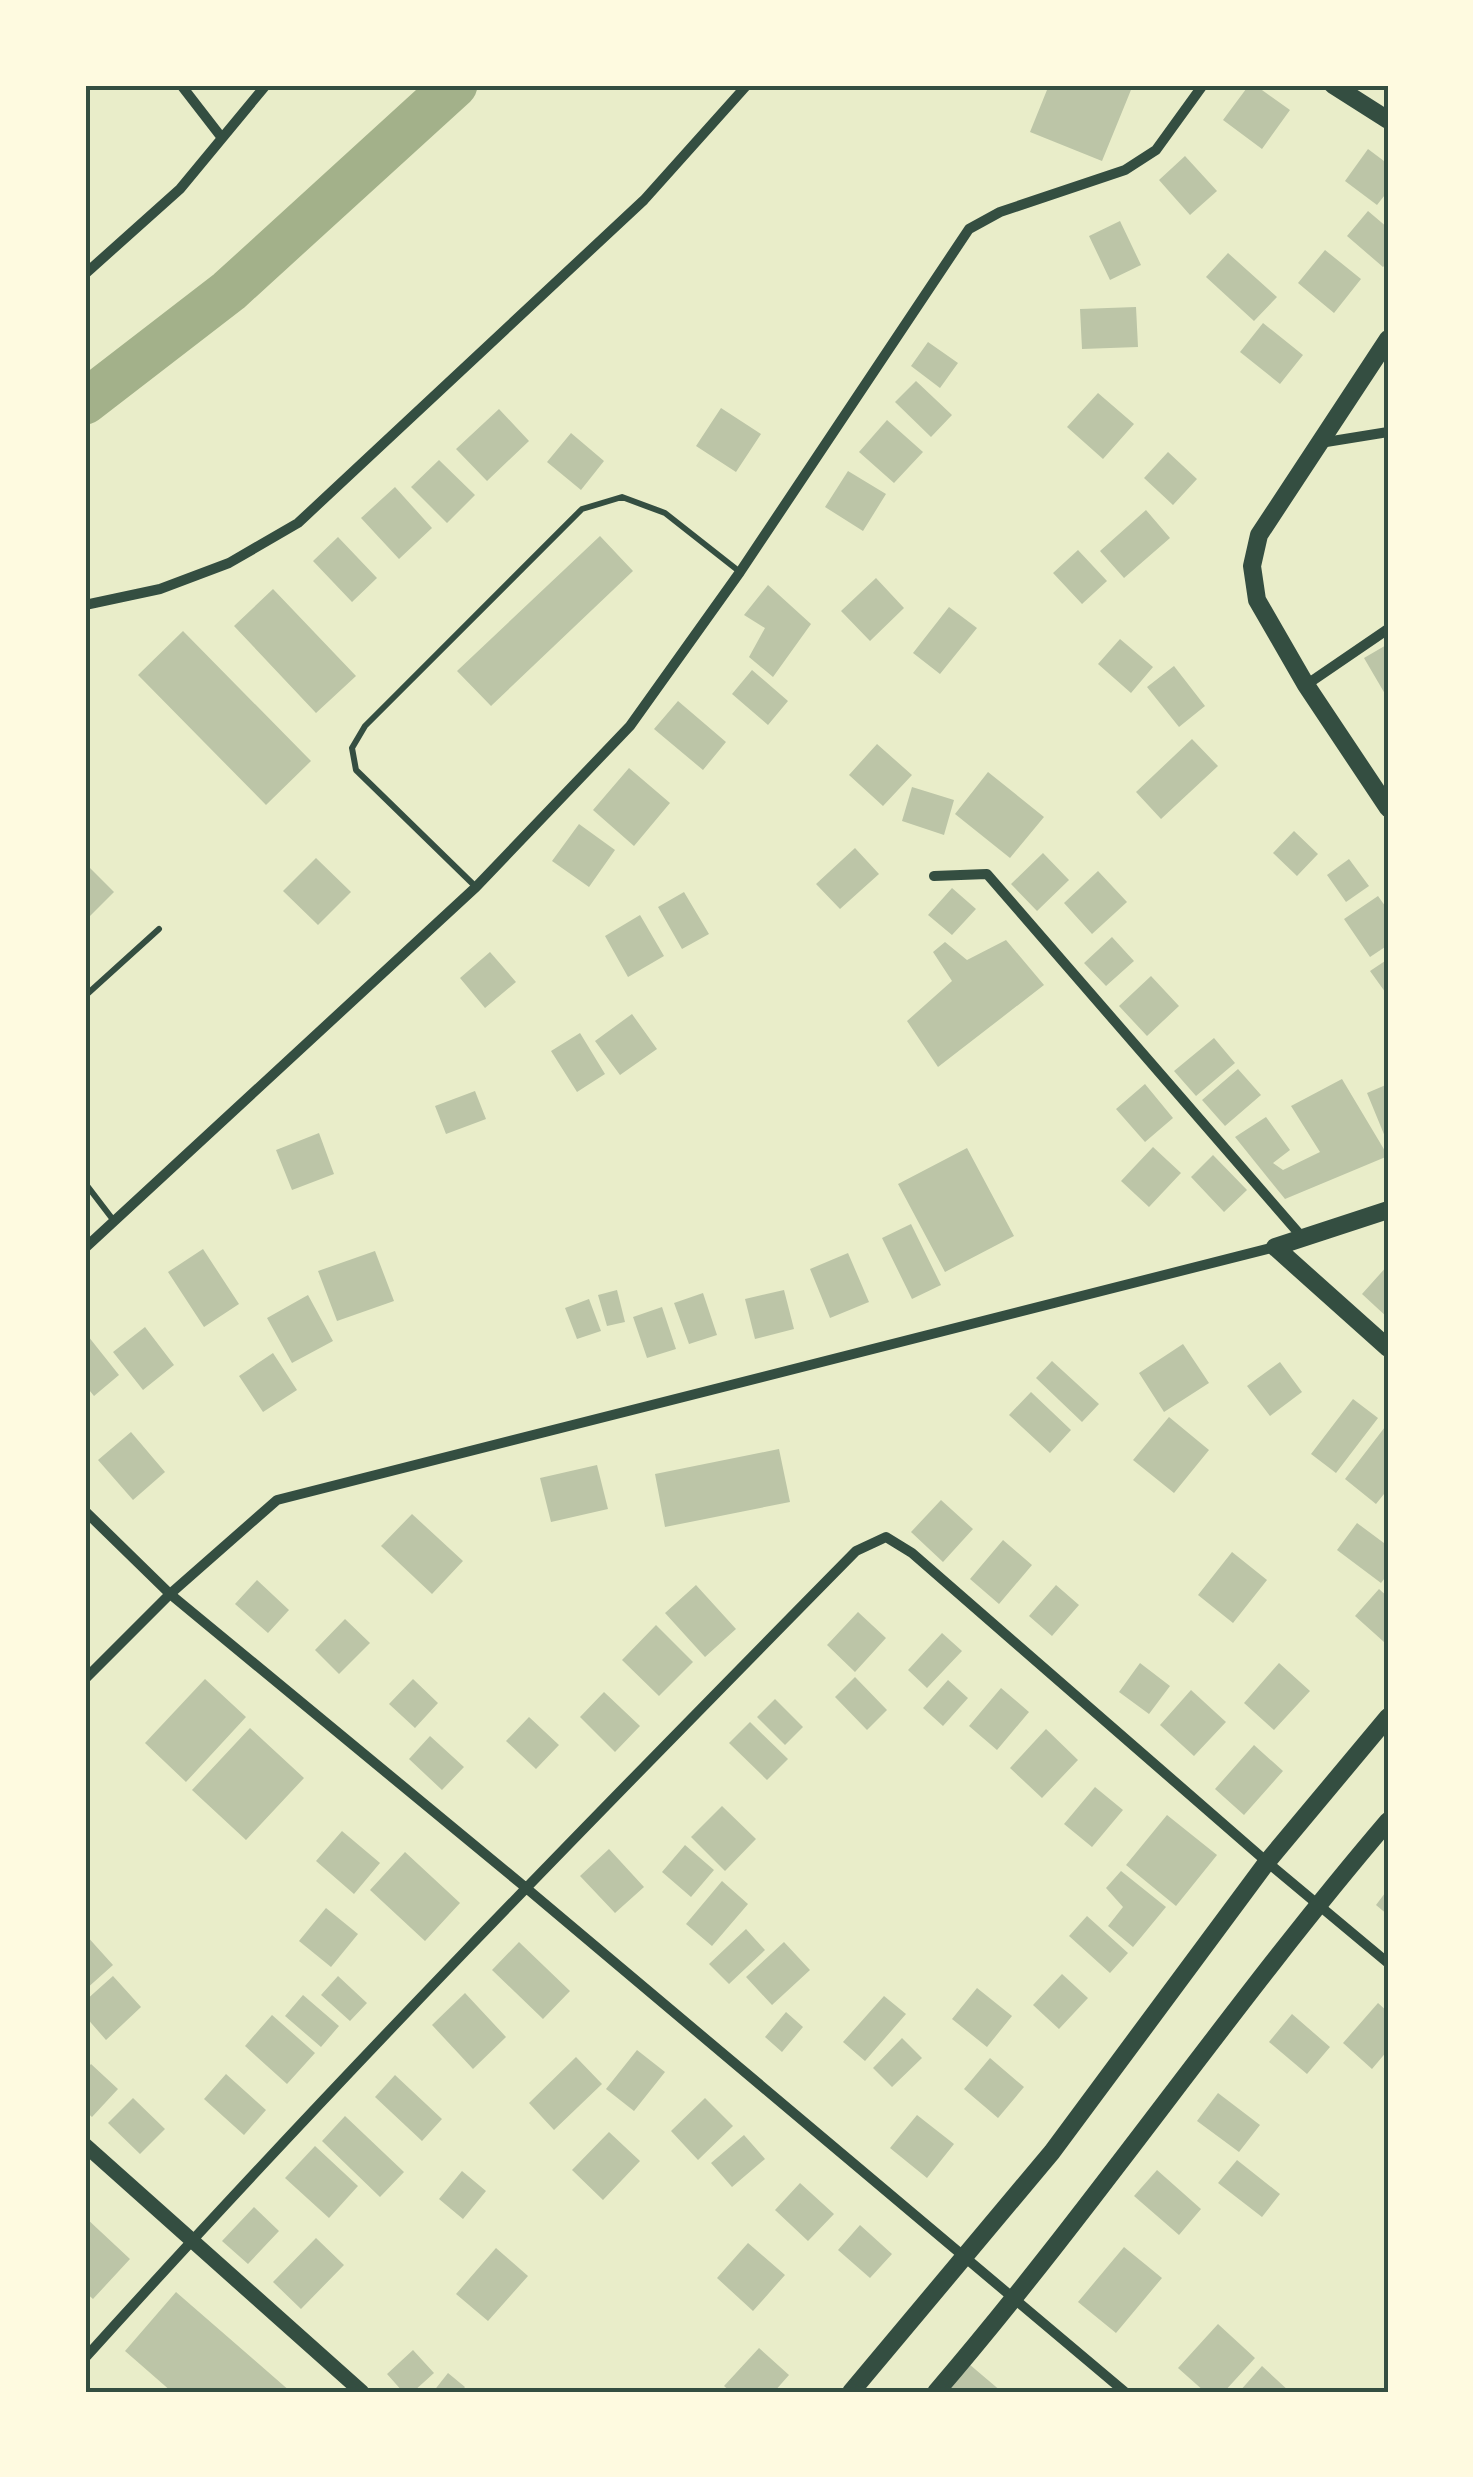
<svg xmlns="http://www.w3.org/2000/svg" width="1473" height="2477" font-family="'Libre Baskerville',serif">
<rect width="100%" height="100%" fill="#e9edc9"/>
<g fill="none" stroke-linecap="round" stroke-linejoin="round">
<path stroke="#a3b18a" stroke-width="45" d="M85 402 229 291 455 85"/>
</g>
<path fill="#bcc5a7" d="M1049 85H1133L1102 161 1030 132Z
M1249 85H1255L1290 110 1262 149 1223 120Z
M1368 149 1388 164V191L1377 205 1345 181Z
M1185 156 1217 191 1190 215 1159 180Z
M1368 211 1388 228V262L1383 267 1347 236Z
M1120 221 1141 265 1110 280 1089 236Z
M1325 250 1361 279 1334 313 1298 283Z
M1228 253 1277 297 1254 321 1206 277Z
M1136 307 1138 347 1082 349 1080 309Z
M1263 323 1303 355 1280 384 1240 352Z
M928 342 958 363 940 388 911 366Z
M916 381 952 415 931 437 895 402Z
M1098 393 1134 424 1103 459 1067 427Z
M721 408 761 434 736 472 696 446Z
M499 409 529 441 487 481 456 449Z
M887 420 923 452 894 483 859 452Z
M571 433 604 461 581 490 547 462Z
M1168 452 1197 479 1173 505 1144 478Z
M439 460 475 495 447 523 411 487Z
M848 471 886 494 863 531 825 507Z
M395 487 432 528 399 559 361 518Z
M1146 510 1170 538 1124 578 1100 551Z
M600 536 633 571 491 706 457 671Z
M338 537 377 578 352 602 313 561Z
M1078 550 1107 581 1082 604 1053 573Z
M876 578 904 608 870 641 841 611Z
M768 585 811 624 773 677 749 657 765 628 744 615Z
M273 589 356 676 316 713 234 626Z
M949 607 977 628 940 674 913 653Z
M183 631 311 761 266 805 138 675Z
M1120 639 1153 667 1131 693 1098 664Z
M1388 644V699L1364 658Z
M1174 666 1205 706 1179 727 1147 687Z
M752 670 788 701 768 725 732 694Z
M678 701 726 742 703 770 654 729Z
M1192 739 1218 766 1161 819 1136 792Z
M877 744 912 775 883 806 849 775Z
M629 768 670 803 634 846 593 810Z
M988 772 1044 817 1010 858 955 814Z
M912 787 954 800 944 835 902 821Z
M579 824 615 850 589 887 552 861Z
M1294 831 1318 854 1297 876 1273 853Z
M855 848 879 874 840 909 816 884Z
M1043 853 1069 880 1037 911 1011 884Z
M316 858 351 892 318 925 283 891Z
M1349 859 1369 886 1346 902 1327 875Z
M85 863 114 892 85 921Z
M1098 871 1127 902 1092 934 1064 903Z
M952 888 976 909 952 935 928 915Z
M684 892 709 934 682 949 658 907Z
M1378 896 1388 910V945L1370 957 1344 919Z
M640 915 664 956 628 977 605 936Z
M1112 937 1134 961 1106 986 1084 963Z
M1006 940 1044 985 938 1067 907 1021 952 981 933 952 945 942 967 960Z
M490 952 516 982 485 1008 460 978Z
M1388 959V996L1370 971Z
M1151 976 1179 1006 1147 1036 1119 1006Z
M632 1014 657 1049 620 1075 595 1041Z
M580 1033 605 1074 577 1092 551 1051Z
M1214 1038 1235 1063 1196 1096 1174 1071Z
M1238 1069 1261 1095 1225 1126 1202 1100Z
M1342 1079 1388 1156 1285 1199 1235 1137 1266 1117 1290 1150 1273 1163 1283 1170 1320 1152 1291 1106Z
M1145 1084 1173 1118 1145 1142 1116 1109Z
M1388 1084V1144L1367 1093Z
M475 1091 486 1119 446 1134 435 1106Z
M319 1133 334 1174 292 1190 276 1150Z
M1153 1147 1181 1173 1149 1207 1121 1181Z
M967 1148 1014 1236 945 1272 898 1184Z
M1213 1155 1247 1190 1224 1212 1191 1177Z
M911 1224 941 1285 912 1299 882 1238Z
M203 1249 239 1304 204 1327 168 1272Z
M375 1251 394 1301 337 1321 318 1271Z
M848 1253 869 1302 830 1318 810 1269Z
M1388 1265V1318L1362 1294Z
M617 1290 625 1322 607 1326 598 1295Z
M784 1290 794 1329 755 1339 745 1299Z
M703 1293 717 1335 689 1344 674 1303Z
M308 1295 333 1341 292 1363 267 1318Z
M589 1299 601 1331 577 1339 565 1308Z
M662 1307 676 1349 647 1358 633 1317Z
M145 1327 174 1365 143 1390 113 1352Z
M88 1336 119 1375 94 1396 85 1385V1339Z
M1183 1344 1209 1383 1164 1412 1139 1373Z
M273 1353 297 1390 263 1412 239 1376Z
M1052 1361 1099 1404 1082 1422 1036 1378Z
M1280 1362 1302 1392 1270 1416 1247 1386Z
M1031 1392 1071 1430 1050 1453 1009 1415Z
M1353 1399 1378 1418 1336 1473 1311 1454Z
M1169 1417 1209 1450 1174 1493 1133 1460Z
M1388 1423V1489L1376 1504 1345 1479Z
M131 1432 165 1472 133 1500 98 1460Z
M779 1449 790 1502 665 1527 655 1474Z
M597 1465 608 1509 551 1522 540 1478Z
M941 1500 973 1529 943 1562 911 1532Z
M412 1514 463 1561 432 1594 381 1546Z
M1357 1523 1388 1546V1574L1381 1583 1337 1550Z
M1003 1540 1032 1565 999 1604 970 1579Z
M1232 1552 1267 1580 1233 1623 1198 1595Z
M257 1580 289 1610 268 1633 235 1604Z
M696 1585 736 1629 705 1657 665 1613Z
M1056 1585 1079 1605 1052 1636 1029 1616Z
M1379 1589 1388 1597V1637L1384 1642 1355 1616Z
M858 1612 886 1638 855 1672 827 1645Z
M345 1619 370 1643 339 1674 315 1650Z
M656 1625 693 1662 659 1696 622 1660Z
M942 1633 962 1651 927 1688 908 1670Z
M1140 1663 1170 1686 1149 1714 1119 1692Z
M1279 1663 1310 1691 1274 1730 1244 1703Z
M855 1677 887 1710 867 1730 835 1697Z
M205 1679 246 1717 186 1782 145 1743Z
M413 1679 438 1703 415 1728 389 1704Z
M948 1680 968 1698 943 1726 923 1708Z
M1001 1688 1029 1712 997 1750 969 1726Z
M1191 1690 1226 1722 1194 1756 1160 1725Z
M604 1692 640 1726 615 1752 580 1717Z
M775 1699 803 1727 785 1745 757 1717Z
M529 1717 559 1745 536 1769 506 1741Z
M750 1722 788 1759 767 1780 729 1743Z
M250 1728 304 1778 246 1840 192 1790Z
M1046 1729 1078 1760 1042 1798 1010 1768Z
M430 1736 464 1767 442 1790 409 1759Z
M1254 1745 1283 1771 1244 1815 1215 1789Z
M1095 1787 1123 1810 1092 1847 1064 1824Z
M722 1806 756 1839 725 1871 691 1837Z
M1167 1815 1217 1855 1176 1906 1126 1865Z
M342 1831 380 1863 354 1894 316 1861Z
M685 1845 714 1870 691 1897 662 1872Z
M609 1849 644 1887 615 1913 580 1876Z
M405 1852 460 1903 425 1941 370 1890Z
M1121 1871 1166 1907 1133 1947 1108 1926 1123 1907 1106 1888Z
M722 1881 748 1904 712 1946 686 1924Z
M1388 1889V1915L1376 1905Z
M326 1908 358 1934 331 1967 299 1941Z
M1087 1916 1128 1953 1110 1973 1069 1936Z
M746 1929 765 1950 729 1984 709 1964Z
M85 1934 113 1965 85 1990Z
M519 1942 570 1991 543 2019 492 1970Z
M784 1942 810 1970 772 2005 746 1977Z
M1062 1974 1088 1998 1059 2029 1033 2005Z
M113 1976 141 2007 106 2040 85 2016V2001Z
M338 1976 367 2003 350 2021 321 1995Z
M977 1988 1012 2016 987 2047 952 2019Z
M465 1993 506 2037 473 2069 432 2025Z
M303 1995 339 2026 321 2047 285 2016Z
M884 1996 906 2014 865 2061 843 2042Z
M1378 2003 1388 2012V2050L1372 2069 1343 2043Z
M786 2012 803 2027 782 2052 765 2037Z
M1292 2014 1330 2047 1307 2074 1269 2042Z
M272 2015 315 2053 287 2084 245 2046Z
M902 2038 922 2058 892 2087 873 2068Z
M637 2050 665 2072 634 2111 606 2089Z
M576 2057 602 2084 554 2130 529 2103Z
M990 2058 1024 2087 998 2118 964 2089Z
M91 2064 118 2089 92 2117 85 2111V2071Z
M226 2074 266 2110 244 2135 204 2099Z
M395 2075 442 2119 422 2141 375 2097Z
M1218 2093 1260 2125 1239 2152 1197 2121Z
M133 2098 165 2129 140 2154 108 2123Z
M705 2098 733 2126 698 2160 671 2131Z
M917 2115 954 2144 927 2178 890 2148Z
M345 2116 404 2172 380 2197 322 2141Z
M609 2132 640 2161 603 2200 572 2170Z
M744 2135 765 2159 732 2187 711 2163Z
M315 2146 358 2186 329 2218 285 2178Z
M1237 2160 1280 2194 1262 2217 1218 2183Z
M1157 2170 1201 2209 1179 2235 1134 2196Z
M462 2171 486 2191 463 2219 439 2199Z
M800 2183 834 2214 808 2241 775 2210Z
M254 2207 279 2231 248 2264 222 2241Z
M85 2217 130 2259 93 2299 85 2292Z
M860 2225 892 2254 870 2278 838 2250Z
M316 2238 344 2265 301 2309 273 2282Z
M748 2243 785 2275 753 2311 717 2278Z
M1124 2247 1162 2278 1116 2333 1078 2302Z
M496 2248 528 2276 488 2321 456 2294Z
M176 2292 291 2392H172L125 2351Z
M1218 2324 1255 2358 1224 2392H1205L1178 2368Z
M759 2348 789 2375 774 2392H731L724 2386Z
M413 2350 434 2373 413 2392H403L387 2374Z
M969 2364 1002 2392H946Z
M1262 2366 1290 2392H1239Z
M448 2373 465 2387 461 2392H433Z"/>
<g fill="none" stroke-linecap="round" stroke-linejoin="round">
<path stroke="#344e41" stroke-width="6" d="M476 887 356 770 352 748 365 726 582 509 622 497 665 513 740 572
M85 996 159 929
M85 1183 114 1221"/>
<path stroke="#344e41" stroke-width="10" d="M181 85 222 138
M85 274 180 189 266 85
M1320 443 1388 432
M85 605 160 589 229 563 298 523 644 200 747 85
M1306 685 1388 629
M934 876 987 874 1302 1237
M85 1248 476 887 630 726 740 572 969 229 1000 212 1125 170 1156 150 1203 85
M85 1511 170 1594 525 1887 1125 2392
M85 1679 170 1594 277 1500 1275 1247
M85 2358C334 2082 595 1816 856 1551L886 1537 912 1553 1267 1862 1388 1963"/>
<path stroke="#344e41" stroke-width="15" d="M85 2145 362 2392"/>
<path stroke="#344e41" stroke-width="18" d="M1333 85 1388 120
M1388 339 1259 535 1252 566 1257 600 1306 685 1388 808
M1388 1210 1275 1247 1388 1348
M851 2392 1052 2152 1267 1862 1388 1717
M936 2392C1094 2208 1230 2006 1388 1821"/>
</g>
<rect width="1473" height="2477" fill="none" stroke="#fefae0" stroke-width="175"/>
<rect x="88" y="88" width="1298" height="2302" fill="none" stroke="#344e41" stroke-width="4"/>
</svg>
